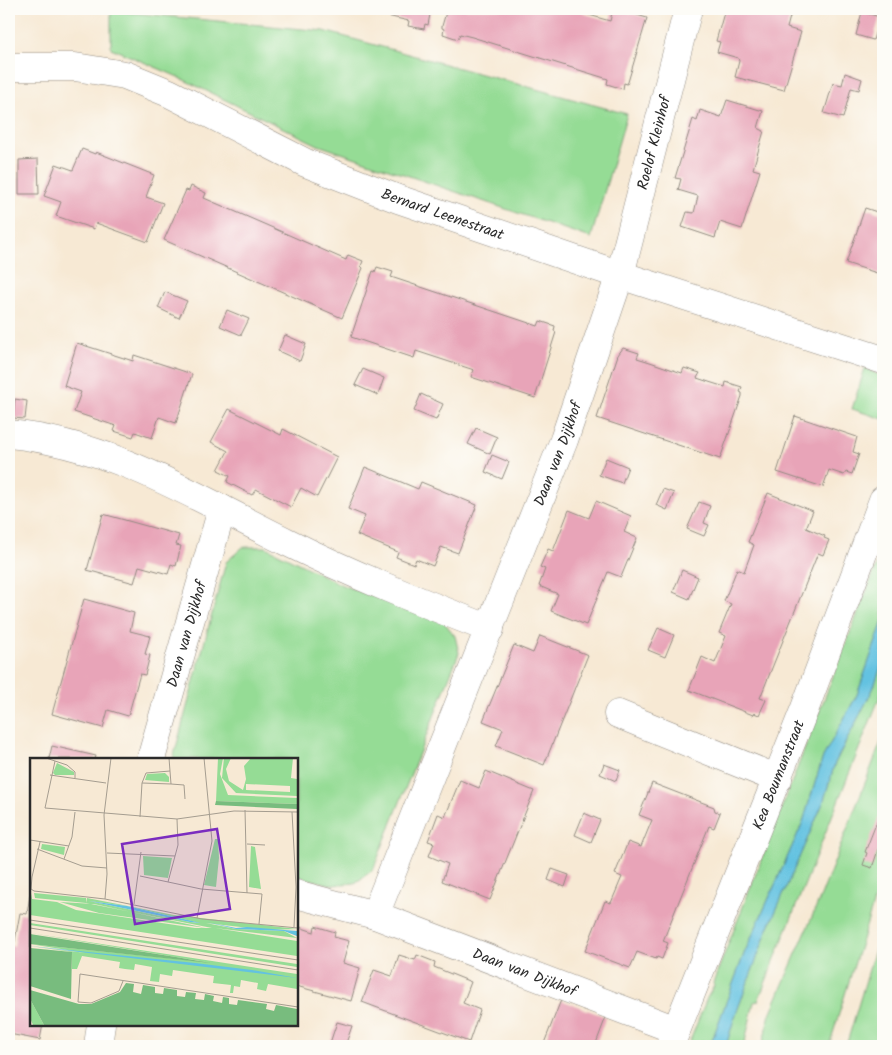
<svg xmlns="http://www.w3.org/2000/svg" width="892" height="1055" font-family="Kalam,sans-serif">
<rect width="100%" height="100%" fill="#fdfcf7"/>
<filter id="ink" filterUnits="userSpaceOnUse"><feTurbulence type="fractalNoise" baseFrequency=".02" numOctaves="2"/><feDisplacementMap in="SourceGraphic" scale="10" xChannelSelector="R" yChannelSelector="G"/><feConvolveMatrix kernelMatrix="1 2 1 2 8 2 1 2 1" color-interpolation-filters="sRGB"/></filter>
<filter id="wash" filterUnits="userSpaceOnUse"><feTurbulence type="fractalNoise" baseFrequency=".0096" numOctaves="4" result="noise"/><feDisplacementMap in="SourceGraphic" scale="20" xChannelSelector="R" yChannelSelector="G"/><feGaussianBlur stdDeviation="1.12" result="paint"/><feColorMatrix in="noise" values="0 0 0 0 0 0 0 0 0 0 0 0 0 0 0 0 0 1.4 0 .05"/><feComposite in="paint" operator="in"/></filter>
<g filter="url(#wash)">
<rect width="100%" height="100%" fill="#f7e9d4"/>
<path fill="#95dc95" stroke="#608460" d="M111 11 324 31 627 114 591 238 318 145 178 77 111 48Z
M865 368 883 377V419L852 409Z
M243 547H266L342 585 444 622 455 636 459 653 373 870 355 883 333 885 296 876V759H173L226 562Z
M883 549V621L857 695 823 757 803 822 744 954 710 1046H688L707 998 714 986 713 983Z
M883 661V689L758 1001 754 1002 744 1046H726L734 1019 767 931 823 803 835 763 873 689Z
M883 737V872L829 1046H762L770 1014 821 896Z
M883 923V1046H846Z"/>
<path fill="#63c2e1" stroke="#477686" d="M883 621V661L873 689 835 763 823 803 767 931 734 1019 726 1046H710L744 954 803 822 823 757 857 695Z"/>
<g id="blocks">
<path fill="#e8a4b8" d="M356 9H431L428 25 425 24 424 29 408 26 409 21Z
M447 9H583L582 13 610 21 613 9H617L647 18 628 82 627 84 624 83 623 89 607 84 608 79 472 37 460 34 458 39 443 34 444 29 442 28V26Z
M725 9H792L787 28 801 32 784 90 735 77 739 61 738 58 717 52 720 42 716 41Z
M862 12 880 17 873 40 856 35Z
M845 73 862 79 859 90 851 88 843 118 824 113 833 83 842 85Z
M727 100 763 111 758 128 764 131 753 169 760 171 742 229 720 222 715 238 682 227 687 212 694 213 698 196 678 190 681 179 675 178 693 119 697 121 700 110 721 117Z
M82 149 95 154 96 152 154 175 146 197 163 203 148 242 96 223 94 229 56 216 61 202 44 196 56 164 73 170Z
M38 159 39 194H19V160Z
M191 186 206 193 204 198 273 228 346 260 348 255 363 261 361 266 363 268 342 318 164 240 186 190 189 191Z
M865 208 883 214V275L846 263Z
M377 267 393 272 391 277 538 326 540 321 555 326 554 331 556 332 535 398 471 377 474 370 416 351 414 358 351 337 373 271 375 272Z
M165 292 187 301 179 318 158 308Z
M227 310 249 319 241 335 220 326Z
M285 335 306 344 300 361 278 351Z
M77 343 133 361 134 355 192 374 176 423 159 417 152 438 135 432 133 437 114 431 116 426 74 412 81 392 64 386Z
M623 348 639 353 637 358 650 362 682 373 684 368 700 373 697 378 709 382 725 387 726 382 742 387 740 392 742 393V396L720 459 597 418 618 355Z
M363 369 384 378 378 395 355 385Z
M421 394 443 404 436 420 414 411Z
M15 399 27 401 25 419 13 418Z
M229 409 281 435 283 429 337 457 317 497 301 488 291 507 256 489 252 495 227 482 230 476 218 470 228 451 211 442Z
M795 416 857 437 853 452 859 454 852 474 846 472 844 475 829 470 823 487 777 472Z
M476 428 497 437 490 454 468 444Z
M492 455 509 462 502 479 485 472Z
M606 458 628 467 622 483 599 475Z
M365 467 418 489 421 482 477 505 458 553 441 547 433 566 416 559 414 564 396 557 398 552 357 535 365 516 348 509Z
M663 489 674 493 667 510 656 505Z
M768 493 813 511 806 528 825 536 824 538 829 540 823 555 818 553 760 698 766 700 759 715 754 713 753 715 689 690 702 657 715 663 726 636 719 633 731 604 724 601 737 569 744 572 754 545 748 542Z
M596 501 631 516 624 532 637 538 621 577 608 572 586 625 551 611 558 594 539 586 545 569 540 567 548 549 553 551 569 510 589 518Z
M699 502 710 506 704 523 709 525 704 536 687 529Z
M103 514 179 535 176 545 181 546 176 566 171 564 168 574 139 566 134 583 87 570Z
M682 570 698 577 689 599 673 592Z
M84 599 134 613 130 631 150 636 145 654 150 655 145 675 140 674 128 716 108 710 103 728 52 714Z
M658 628 674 635 665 657 648 650Z
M540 636 588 655 544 765 496 746 503 729 483 721 514 645 533 653Z
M52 746 96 756 95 759H49Z
M604 764 620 770 616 781 600 774Z
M486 771 534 791 490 900 442 881 448 864 429 856 434 843 428 841 438 814 445 817 460 780 479 788Z
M652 783 714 807 715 811 720 813 714 828 709 826 663 941 668 943 662 959 657 957 656 959 637 952 630 968 585 951 605 901 611 903 622 877 615 874 628 842 641 847 652 820 639 815Z
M883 806V835L872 868 863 865 867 853 865 852Z
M584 813 600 820 591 842 575 835Z
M552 869 569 875 565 887 548 880Z
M30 895 31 1024H43L40 1040 9 1034V945L14 946 20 913 27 914Z
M296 926 314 932 315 926 335 932 334 937 349 941 343 963 360 968 351 1001 296 986Z
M399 955 415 960 417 955 435 962 434 967 471 982 463 1003 480 1010 469 1042 362 1002 374 970 392 976Z
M561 1000 606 1017 595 1046H543Z
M337 1022 352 1026 345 1046H329Z"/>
</g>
</g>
<g filter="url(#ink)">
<use href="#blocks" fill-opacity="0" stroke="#918a80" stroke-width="1"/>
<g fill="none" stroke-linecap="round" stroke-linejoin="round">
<defs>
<g id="minor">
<path id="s1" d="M9 67H75L125 75 169 93 306 163 398 199 620 275 883 360"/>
<path d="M9 434C113 444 195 497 287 542 353 575 421 602 490 629"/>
<path d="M618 714 778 779"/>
<path id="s2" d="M151 759 222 509"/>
<path id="s3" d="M296 894 375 915 676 1030"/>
<path id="s4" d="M375 915 564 440 620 275 688 9"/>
<path d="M98 1046 101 1024"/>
<path id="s5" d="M670 1046 805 708 883 500"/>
</g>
</defs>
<use href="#minor" stroke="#918a80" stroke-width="29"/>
<use href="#minor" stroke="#fff" stroke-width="28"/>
</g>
</g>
<g text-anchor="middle" stroke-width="4" stroke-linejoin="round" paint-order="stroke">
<g font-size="15" fill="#2b2b2b" stroke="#fdfcf7">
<text dy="5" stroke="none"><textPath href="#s4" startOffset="822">Roelof Kleinhof</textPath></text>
<text dy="5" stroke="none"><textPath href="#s1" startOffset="464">Bernard Leenestraat</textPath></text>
<text dy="5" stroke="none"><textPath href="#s4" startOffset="496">Daan van Dijkhof</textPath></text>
<text dy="5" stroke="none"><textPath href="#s2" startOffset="130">Daan van Dijkhof</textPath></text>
<text dy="5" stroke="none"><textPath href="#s5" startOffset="292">Kea Boumanstraat</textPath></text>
<text dy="5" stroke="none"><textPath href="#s3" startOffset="242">Daan van Dijkhof</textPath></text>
</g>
</g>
<g transform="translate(30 758)">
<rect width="268" height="268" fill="#f7e9d4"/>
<path d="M188 0H193L190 16 198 37 267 40 268 46 186 43ZM194 0H201L196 11 199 23 213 32 216 21 214 8 221 0H263L261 20 267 21V38L206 35 192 20ZM216 26 260 28V34L216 32ZM27 5 44 14V17H25L23 15ZM135 15 139 19V24L115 22 117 16ZM185 81H188L189 100 186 129 174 127ZM12 86 35 89 34 97 11 91ZM221 88 225 89 231 131 219 129ZM113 98 142 100 138 120 114 117ZM1 135 2 141 27 144 46 152 165 170H182L56 145 57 140 144 157 267 171 238 172 176 165 206 171 254 173 267 180 185 170 267 183V198L0 157ZM59 143 97 148 170 165 160 164ZM4 135 56 140V145L5 140ZM30 144 64 146 176 170 69 155ZM0 165 267 206V209L0 167ZM0 175 267 216V231L238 226 236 233 227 231 228 225 211 222 210 229 204 228 203 235H200L201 227 183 225 184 218 143 212 142 218 130 216 129 224 120 223 122 209 105 206 104 212 95 211 89 210 90 204 52 198 47 211H42V241V194L0 188 56 195 0 186 176 204ZM0 241 14 267H3L0 260Z" fill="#95dc95" fill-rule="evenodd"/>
<path d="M186 43 267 46V51L185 47ZM0 176 146 199 181 205 0 186ZM0 190 42 194 41 241 0 228ZM96 225 104 226 103 234 111 236 113 227 125 229V235L133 236 134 230 147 232V238L155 239 156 234 166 235 165 241 174 242 175 236 184 238 183 243 192 245 193 239 199 240V246L207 247 208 242 237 246 236 251 244 253 246 247 267 251V267H14L0 241V232L49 246H61L90 234Z" fill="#78bc7e"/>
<path d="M59 143 97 148 171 165 160 164ZM176 164 206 170 217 169 267 173V178L254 173 206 171ZM0 188 165 205 222 212 267 220Z" fill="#63c2e1"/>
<path fill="none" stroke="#a59d90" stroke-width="1" d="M16 0 37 7 45 14V20M25 3 15 50 147 61 204 53 268 54M20 17 76 25M112 25 116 15 140 13M141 26 154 27 155 41M215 52 217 135M262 54 266 129 264 169M110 59 112 25 141 26 139 0M0 82 39 88M10 84 2 119 1 131 4 133 75 141 172 161 268 170M217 86 235 87M7 91 52 108 77 110M77 95 145 98M34 101 42 79 45 54M110 118 171 131 232 136 229 166M138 124 148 87 147 61M75 141 77 116 74 57 81 0M104 146 111 94M167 160 182 83 174 0M0 162 268 202M0 170 268 212M93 223 89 233 61 245 48 244 50 216 268 249"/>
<path fill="#7b2cbf" fill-opacity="0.15" stroke="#7b2cbf" stroke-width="2.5" d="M187 71 200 151 105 166 92 86Z"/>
<rect width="268" height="268" fill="none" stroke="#2b2b2b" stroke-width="2.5"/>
</g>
<rect width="892" height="1055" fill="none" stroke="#fdfcf7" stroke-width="30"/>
</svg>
